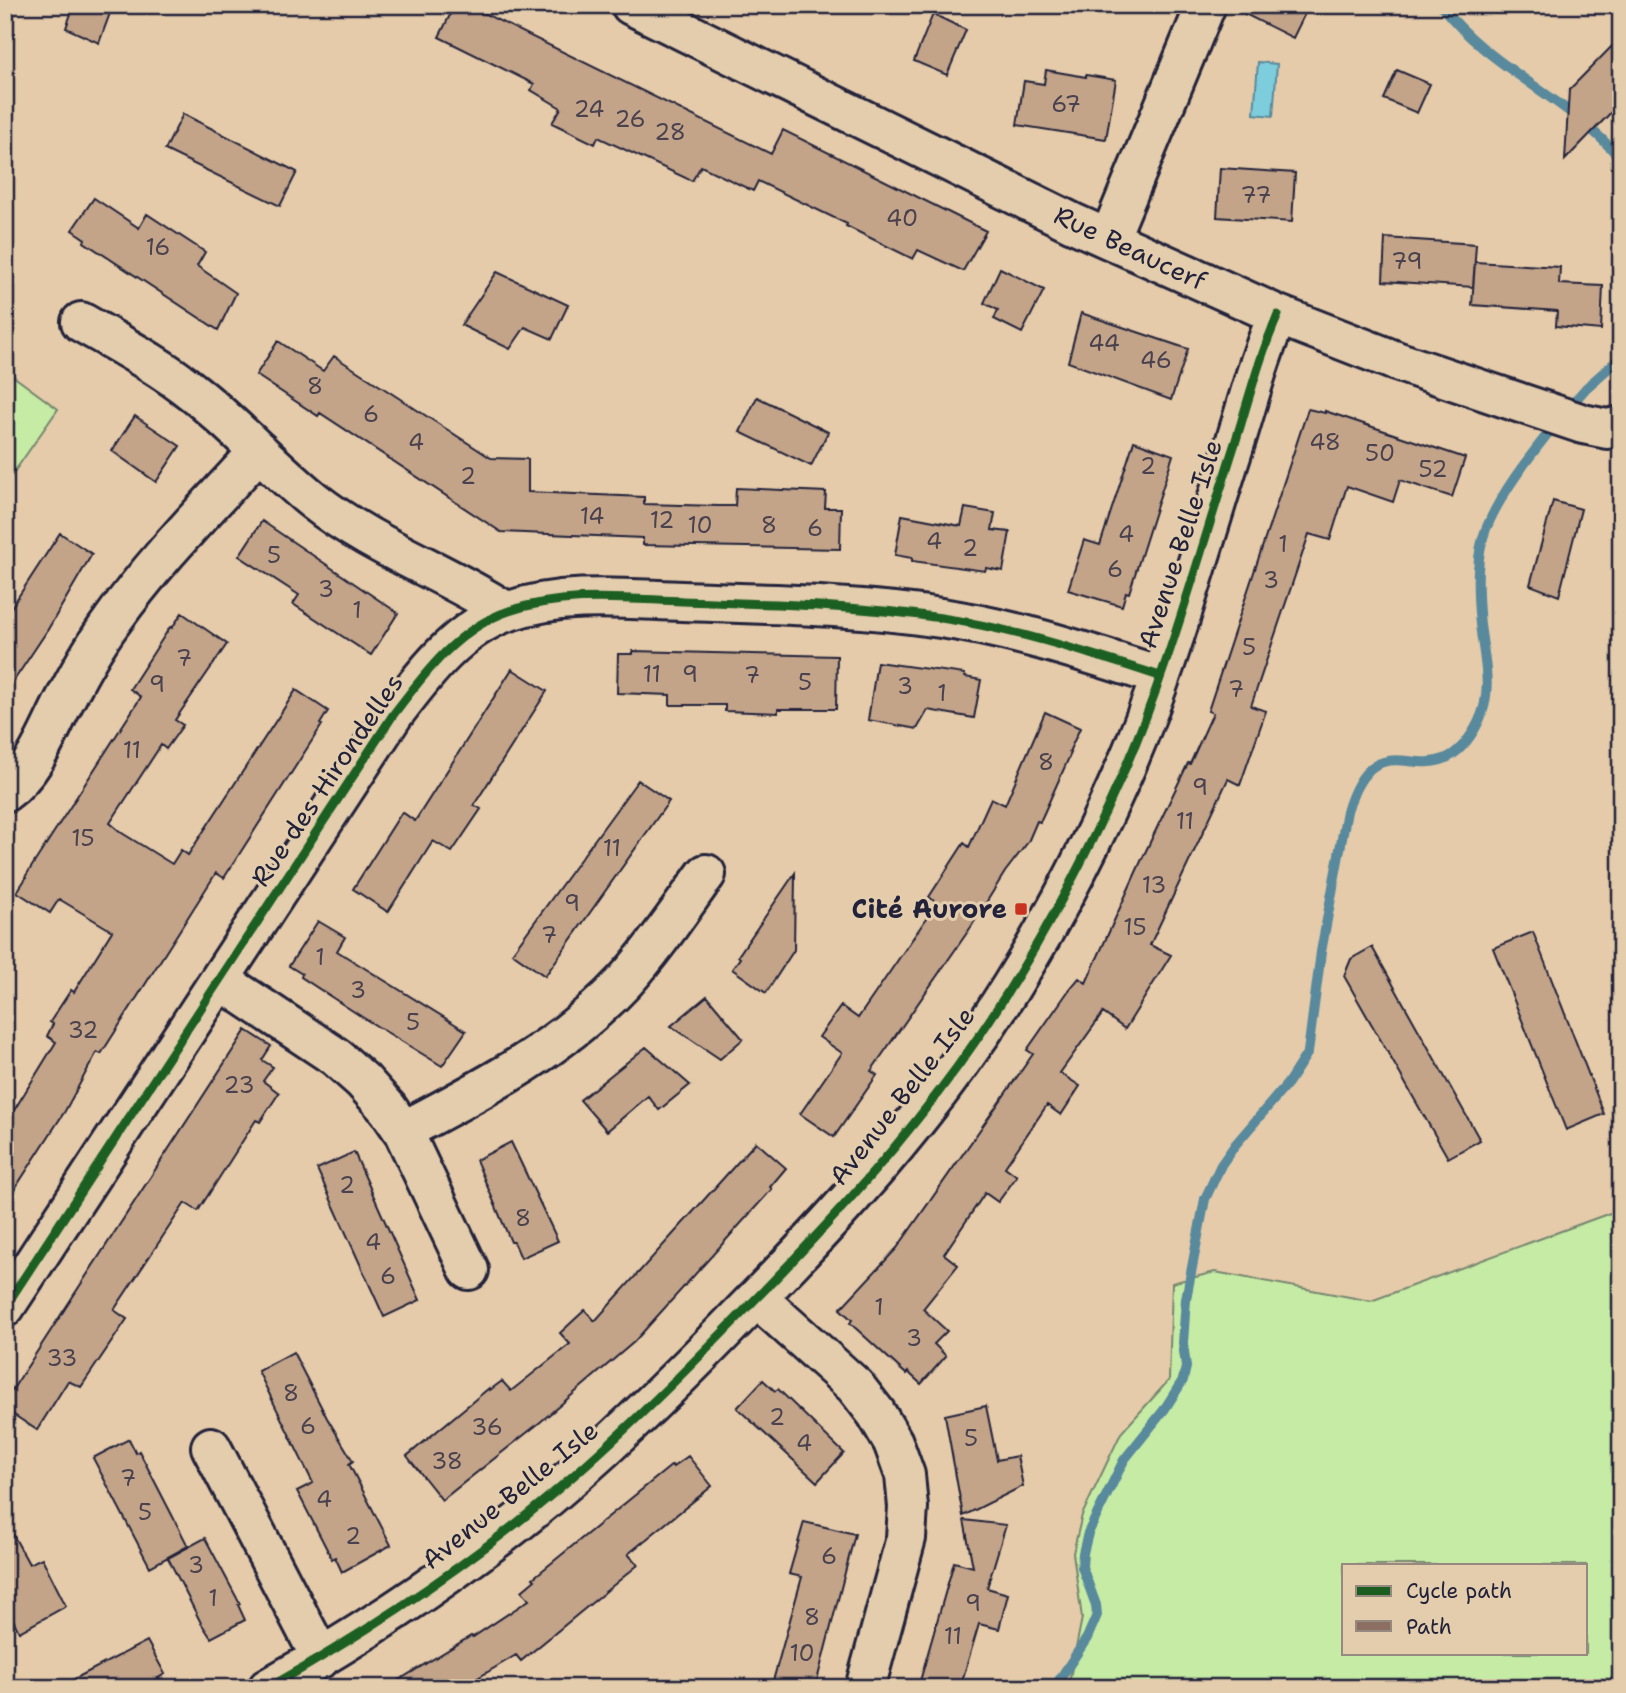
<svg xmlns="http://www.w3.org/2000/svg" width="1626" height="1693" font-family="'Shantell Sans',sans-serif">
<rect width="100%" height="100%" fill="#e5cba9"/>
<filter id="ink" filterUnits="userSpaceOnUse"><feTurbulence type="fractalNoise" baseFrequency=".0143" numOctaves="2"/><feDisplacementMap in="SourceGraphic" scale="14" xChannelSelector="R" yChannelSelector="G"/><feConvolveMatrix kernelMatrix="1 2 1 2 8 2 1 2 1" color-interpolation-filters="sRGB"/></filter>
<g filter="url(#ink)">
<path fill="#c6eba4" stroke="#748670" stroke-width="2" fill-rule="evenodd" d="M5 263 13 376 58 409 5 485Z
M1621 1209V1688H1068L1082 1618 1073 1553 1082 1515 1121 1433 1169 1380 1172 1283 1215 1272 1371 1301ZM1344 1565H1586V1653H1344Z"/>
<path fill="#7ecddc" stroke="#59899c" stroke-width="2" d="M1258 62 1277 64 1273 116 1254 114Z"/>
<g fill="none" stroke-linecap="round" stroke-linejoin="round">
<path stroke="#59899c" stroke-width="10" d="M1441 5C1489 69 1571 98 1621 160
M1567 410 1586 388 1621 357
M1054 1688 1087 1638 1097 1615 1096 1605 1082 1567 1083 1553 1088 1533 1124 1460 1164 1410 1183 1380 1186 1367 1183 1343 1186 1299 1205 1199 1221 1165 1235 1145 1288 1083 1308 1052 1321 952 1347 811C1352 796 1358 780 1370 769 1402 742 1442 793 1478 723 1496 688 1481 650 1479 613 1477 586 1476 554 1486 529 1502 490 1531 455 1557 422"/>
</g>
<path fill="#c3a489" stroke="#22223b" stroke-width="2" d="M74 5H113L99 43 66 28Z
M455 5H467L771 154 783 130 986 231 963 271 918 250 913 259 846 226 847 224 758 181 753 191 701 166 692 181 598 137 595 144 552 123 561 108 531 90 534 84 439 37Z
M1227 5H1309L1293 38Z
M933 14 966 30 947 75 914 61Z
M1621 37V102L1565 160 1569 90Z
M1046 70 1086 77V75L1116 80 1106 139 1017 125 1024 81 1044 84Z
M1397 70 1430 84 1417 113 1384 99Z
M183 114 297 172 280 206 165 150Z
M1220 168 1295 173 1292 222 1217 217Z
M94 198 139 228 147 214 205 252 197 266 236 293 218 330 84 242 85 239 72 230Z
M1385 238 1476 244 1473 287 1383 281Z
M1475 262 1560 267 1559 284 1603 286 1601 330 1556 326 1557 311 1472 305Z
M1000 268 1044 290 1022 333 994 319 998 310 984 303Z
M497 272 568 305 552 339 525 327 510 349 461 325Z
M1081 313 1188 349 1171 400 1068 362Z
M278 341 323 371 334 356 491 458 528 459V492L644 497V504L719 506H735L736 488 826 492 825 508H841L840 549 643 545V538L501 532 320 413 318 416 256 375Z
M757 397 828 432 811 466 740 432Z
M1308 409 1325 413V411L1465 458 1452 497 1400 480 1393 502 1347 486 1330 540 1309 534 1251 706 1266 711 1240 785 1228 779 1150 945 1171 955 1125 1029 1103 1013 1060 1073 1080 1086 1061 1115 1047 1105 1005 1167 1017 1176 998 1202 985 1193 944 1254 958 1265 923 1309 947 1331 934 1344 946 1356 921 1384 908 1372 906 1374 850 1323 852 1320 840 1309 897 1248 1033 1054 1027 1050 1069 990 1079 978 1086 983 1142 859 1188 763 1190 764 1213 713 1208 711Z
M135 416 180 446 156 482 112 451Z
M1134 441 1173 455 1129 593 1126 592 1122 606 1068 590 1084 540 1100 545Z
M1553 501 1581 509 1559 596 1530 585Z
M965 508 995 513 992 530 1010 532 1003 571 986 568 985 571 912 561V558L895 555 902 515 961 526Z
M262 521 398 613 371 655 293 604 299 595 239 556Z
M60 533 92 554 47 631 5 694V617Z
M182 613 227 644 175 720 183 725 166 749 161 745 110 823 122 833 172 864 181 850 188 855 296 690 328 711 320 724 322 725 224 878 216 873 101 1054 97 1052 65 1111 5 1204V1125L56 1042 47 1036 53 1024 50 1022 71 990 74 992 112 931 59 899 50 913 17 892 26 878 25 877 141 697 130 689 170 627 172 628Z
M633 651 837 656 836 709H778V713L725 711V705H670V695L617 693 618 654H633Z
M877 662 965 674V677L981 680 974 718 928 710 917 729 868 720Z
M512 669 547 691 474 805 481 809 452 852 433 841 388 912 353 889 402 812 415 821Z
M1045 712 1080 728 1069 752 1071 753 1040 822 1037 821 1028 842 1005 872 971 927 871 1071 877 1075 834 1137 800 1114 842 1053 819 1037 841 1006 858 1018 876 992 937 903 929 897 964 843 969 847 991 798 1005 805Z
M638 780 669 801 545 976 512 953Z
M795 873 794 950 766 993 732 969 740 958 738 956Z
M318 921 345 937 337 951 466 1031 442 1066 362 1017 301 977 302 974 289 966Z
M1533 932 1604 1114 1566 1130 1493 948Z
M1372 947 1480 1140 1448 1158 1344 976 1351 959Z
M707 996 743 1039 720 1059 671 1026Z
M246 1030 271 1046 262 1060 273 1067 263 1081 279 1093 260 1122 256 1120 198 1211 185 1203 114 1310 127 1319 81 1387 68 1381 37 1430 5 1409V1401Z
M646 1047 690 1085 659 1110 648 1096 607 1131 580 1100Z
M511 1142 558 1241 521 1258 514 1242H511L476 1160Z
M756 1142 786 1168 770 1187 772 1189 634 1342 538 1424 442 1500 407 1456 489 1388 490 1390 502 1381 511 1391 570 1344 560 1333 585 1310 595 1321Z
M354 1152 420 1300 384 1317 317 1169Z
M293 1352 327 1418 353 1461 349 1464 391 1545 342 1572 335 1557 332 1559 297 1491 313 1483 258 1371Z
M763 1380 775 1391 778 1389 844 1453 817 1482 737 1408Z
M986 1406 997 1460 1017 1456 1023 1486 963 1516 945 1415Z
M129 1439 136 1453 139 1451 188 1546 150 1567 93 1458Z
M688 1456 712 1486 628 1554 638 1565 521 1661 516 1655 461 1688H386L471 1636 473 1637 529 1600 522 1591 535 1580 533 1578 672 1465 673 1467Z
M5 1520 29 1564 42 1558 66 1606 19 1632 5 1603Z
M964 1520 1006 1525 987 1588 1008 1594 999 1629 979 1624 960 1688H918L954 1562 973 1567Z
M804 1522 855 1534 815 1688H771L802 1577 789 1574Z
M205 1538 240 1604 238 1605 245 1620 211 1638 201 1623 168 1558Z
M147 1641 165 1674 140 1688H57Z"/>
<g fill="none" stroke-linecap="round" stroke-linejoin="round">
<defs>
<path id="minor" d="M631 5 1073 223 1278 315 1396 361 1583 424 1607 429 1621 426
M1109 239 1206 5
M81 322C119 344 159 365 194 393 236 426 271 466 313 500 372 547 444 571 507 612
M5 792C38 768 49 728 68 694 81 669 95 644 112 621 155 560 209 506 259 451
M220 980 336 1057 363 1081 388 1109 403 1131 469 1270
M403 1131C483 1089 563 1048 625 981 655 948 680 910 706 874
M757 1298 855 1386 876 1413 893 1442 905 1475 908 1507 906 1538 865 1688
M5 1307 393 715C424 674 458 628 509 611 566 592 624 599 682 601 769 604 855 605 941 618 1016 629 1088 653 1160 676
M211 1447 321 1658
M268 1688C355 1639 439 1584 518 1522 596 1460 668 1389 737 1318 799 1255 860 1191 915 1122 997 1021 1066 901 1119 782 1168 673 1199 554 1236 440 1249 398 1260 355 1278 315"/>
</defs>
<use href="#minor" stroke="#22223b" stroke-width="44"/>
<use href="#minor" stroke="#e3cdac" stroke-width="38"/>
<path stroke="#8d6e63" stroke-width="7" stroke-dasharray="14 7" stroke-linecap="butt" d="M1619 427 1621 432"/>
<defs>
<path id="cycleway" d="M5 1307 393 715C424 674 458 628 509 611 566 592 624 599 682 601 769 604 855 605 941 618 1016 629 1088 653 1160 676
M268 1688C355 1639 439 1584 518 1522 596 1460 668 1389 737 1318 799 1255 860 1191 915 1122 997 1021 1066 901 1119 782 1168 673 1199 554 1236 440 1249 398 1260 355 1278 315"/>
</defs>
<use href="#cycleway" stroke="#e3cdac" stroke-width="13"/>
<use href="#cycleway" stroke="#1b5e20" stroke-width="9"/>
</g>
</g>
<rect fill="#c8321e" stroke="#e3cdac" stroke-width="2.5" x="1014" y="902" width="14" height="14" rx="3.5"/>
<g text-anchor="middle" stroke-width="6" stroke-linejoin="round" paint-order="stroke">
<g font-size="23" fill="#4a424e">
<text x="1066" y="112">67</text>
<text x="589" y="117">24</text>
<text x="630" y="127">26</text>
<text x="670" y="140">28</text>
<text x="1256" y="203">77</text>
<text x="902" y="226">40</text>
<text x="158" y="255">16</text>
<text x="1407" y="269">79</text>
<text x="1104" y="351">44</text>
<text x="1156" y="368">46</text>
<text x="315" y="394">8</text>
<text x="371" y="422">6</text>
<text x="416" y="450">4</text>
<text x="1325" y="450">48</text>
<text x="1380" y="461">50</text>
<text x="1148" y="474">2</text>
<text x="1433" y="477">52</text>
<text x="468" y="484">2</text>
<text x="592" y="524">14</text>
<text x="662" y="528">12</text>
<text x="700" y="533">10</text>
<text x="769" y="533">8</text>
<text x="815" y="536">6</text>
<text x="1126" y="542">4</text>
<text x="934" y="549">4</text>
<text x="1283" y="552">1</text>
<text x="970" y="556">2</text>
<text x="274" y="563">5</text>
<text x="1115" y="577">6</text>
<text x="1271" y="588">3</text>
<text x="326" y="597">3</text>
<text x="357" y="618">1</text>
<text x="1249" y="655">5</text>
<text x="184" y="666">7</text>
<text x="652" y="682">11</text>
<text x="690" y="682">9</text>
<text x="752" y="683">7</text>
<text x="805" y="690">5</text>
<text x="157" y="692">9</text>
<text x="905" y="694">3</text>
<text x="1236" y="697">7</text>
<text x="942" y="701">1</text>
<text x="132" y="758">11</text>
<text x="1046" y="770">8</text>
<text x="1200" y="795">9</text>
<text x="1185" y="829">11</text>
<text x="83" y="846">15</text>
<text x="612" y="856">11</text>
<text x="1154" y="893">13</text>
<text x="572" y="911">9</text>
<text x="1135" y="935">15</text>
<text x="549" y="943">7</text>
<text x="320" y="965">1</text>
<text x="358" y="998">3</text>
<text x="413" y="1030">5</text>
<text x="83" y="1038">32</text>
<text x="239" y="1093">23</text>
<text x="347" y="1193">2</text>
<text x="523" y="1226">8</text>
<text x="373" y="1250">4</text>
<text x="388" y="1284">6</text>
<text x="879" y="1315">1</text>
<text x="914" y="1346">3</text>
<text x="62" y="1366">33</text>
<text x="291" y="1401">8</text>
<text x="777" y="1425">2</text>
<text x="308" y="1434">6</text>
<text x="487" y="1435">36</text>
<text x="971" y="1446">5</text>
<text x="804" y="1451">4</text>
<text x="447" y="1469">38</text>
<text x="128" y="1486">7</text>
<text x="324" y="1507">4</text>
<text x="145" y="1520">5</text>
<text x="353" y="1544">2</text>
<text x="829" y="1564">6</text>
<text x="196" y="1573">3</text>
<text x="213" y="1606">1</text>
<text x="973" y="1611">9</text>
<text x="812" y="1625">8</text>
<text x="953" y="1644">11</text>
<text x="802" y="1661">10</text>
</g>
<g font-size="26" fill="#22223b" stroke="#e3cdac">
<text transform="translate(1130 248) rotate(25)" y="9">Rue Beaucerf</text>
<text transform="translate(1180 544) rotate(-72)" y="9">Avenue Belle Isle</text>
<text transform="translate(327 780) rotate(-56)" y="9">Rue des Hirondelles</text>
<text transform="translate(902 1096) rotate(-52)" y="9">Avenue Belle Isle</text>
<text transform="translate(510 1495) rotate(-39)" y="9">Avenue Belle Isle</text>
</g>
<g font-size="26" font-weight="bold" fill="#22223b" stroke="#e3cdac" text-anchor="end">
<text x="1007" y="918">Cité Aurore</text>
</g>
</g>
<rect width="1626" height="1693" fill="none" stroke="#e3cdac" stroke-width="28"/>
<rect x="14" y="14" width="1598" height="1665" fill="none" stroke="#22223b" stroke-width="2.5" filter="url(#ink)"/>
<rect x="1342" y="1564" width="245" height="91" fill="#e3cdac" stroke="#96897f" stroke-width="2"/>
<rect x="1356" y="1586" width="35" height="10" fill="#1b5e20" stroke="#96897f" stroke-width="2"/>
<text x="1406" y="1598" font-size="21" fill="#22223b">Cycle path</text>
<rect x="1356" y="1621" width="35" height="10" fill="#8d6e63" stroke="#96897f" stroke-width="2"/>
<text x="1406" y="1634" font-size="21" fill="#22223b">Path</text>
</svg>
